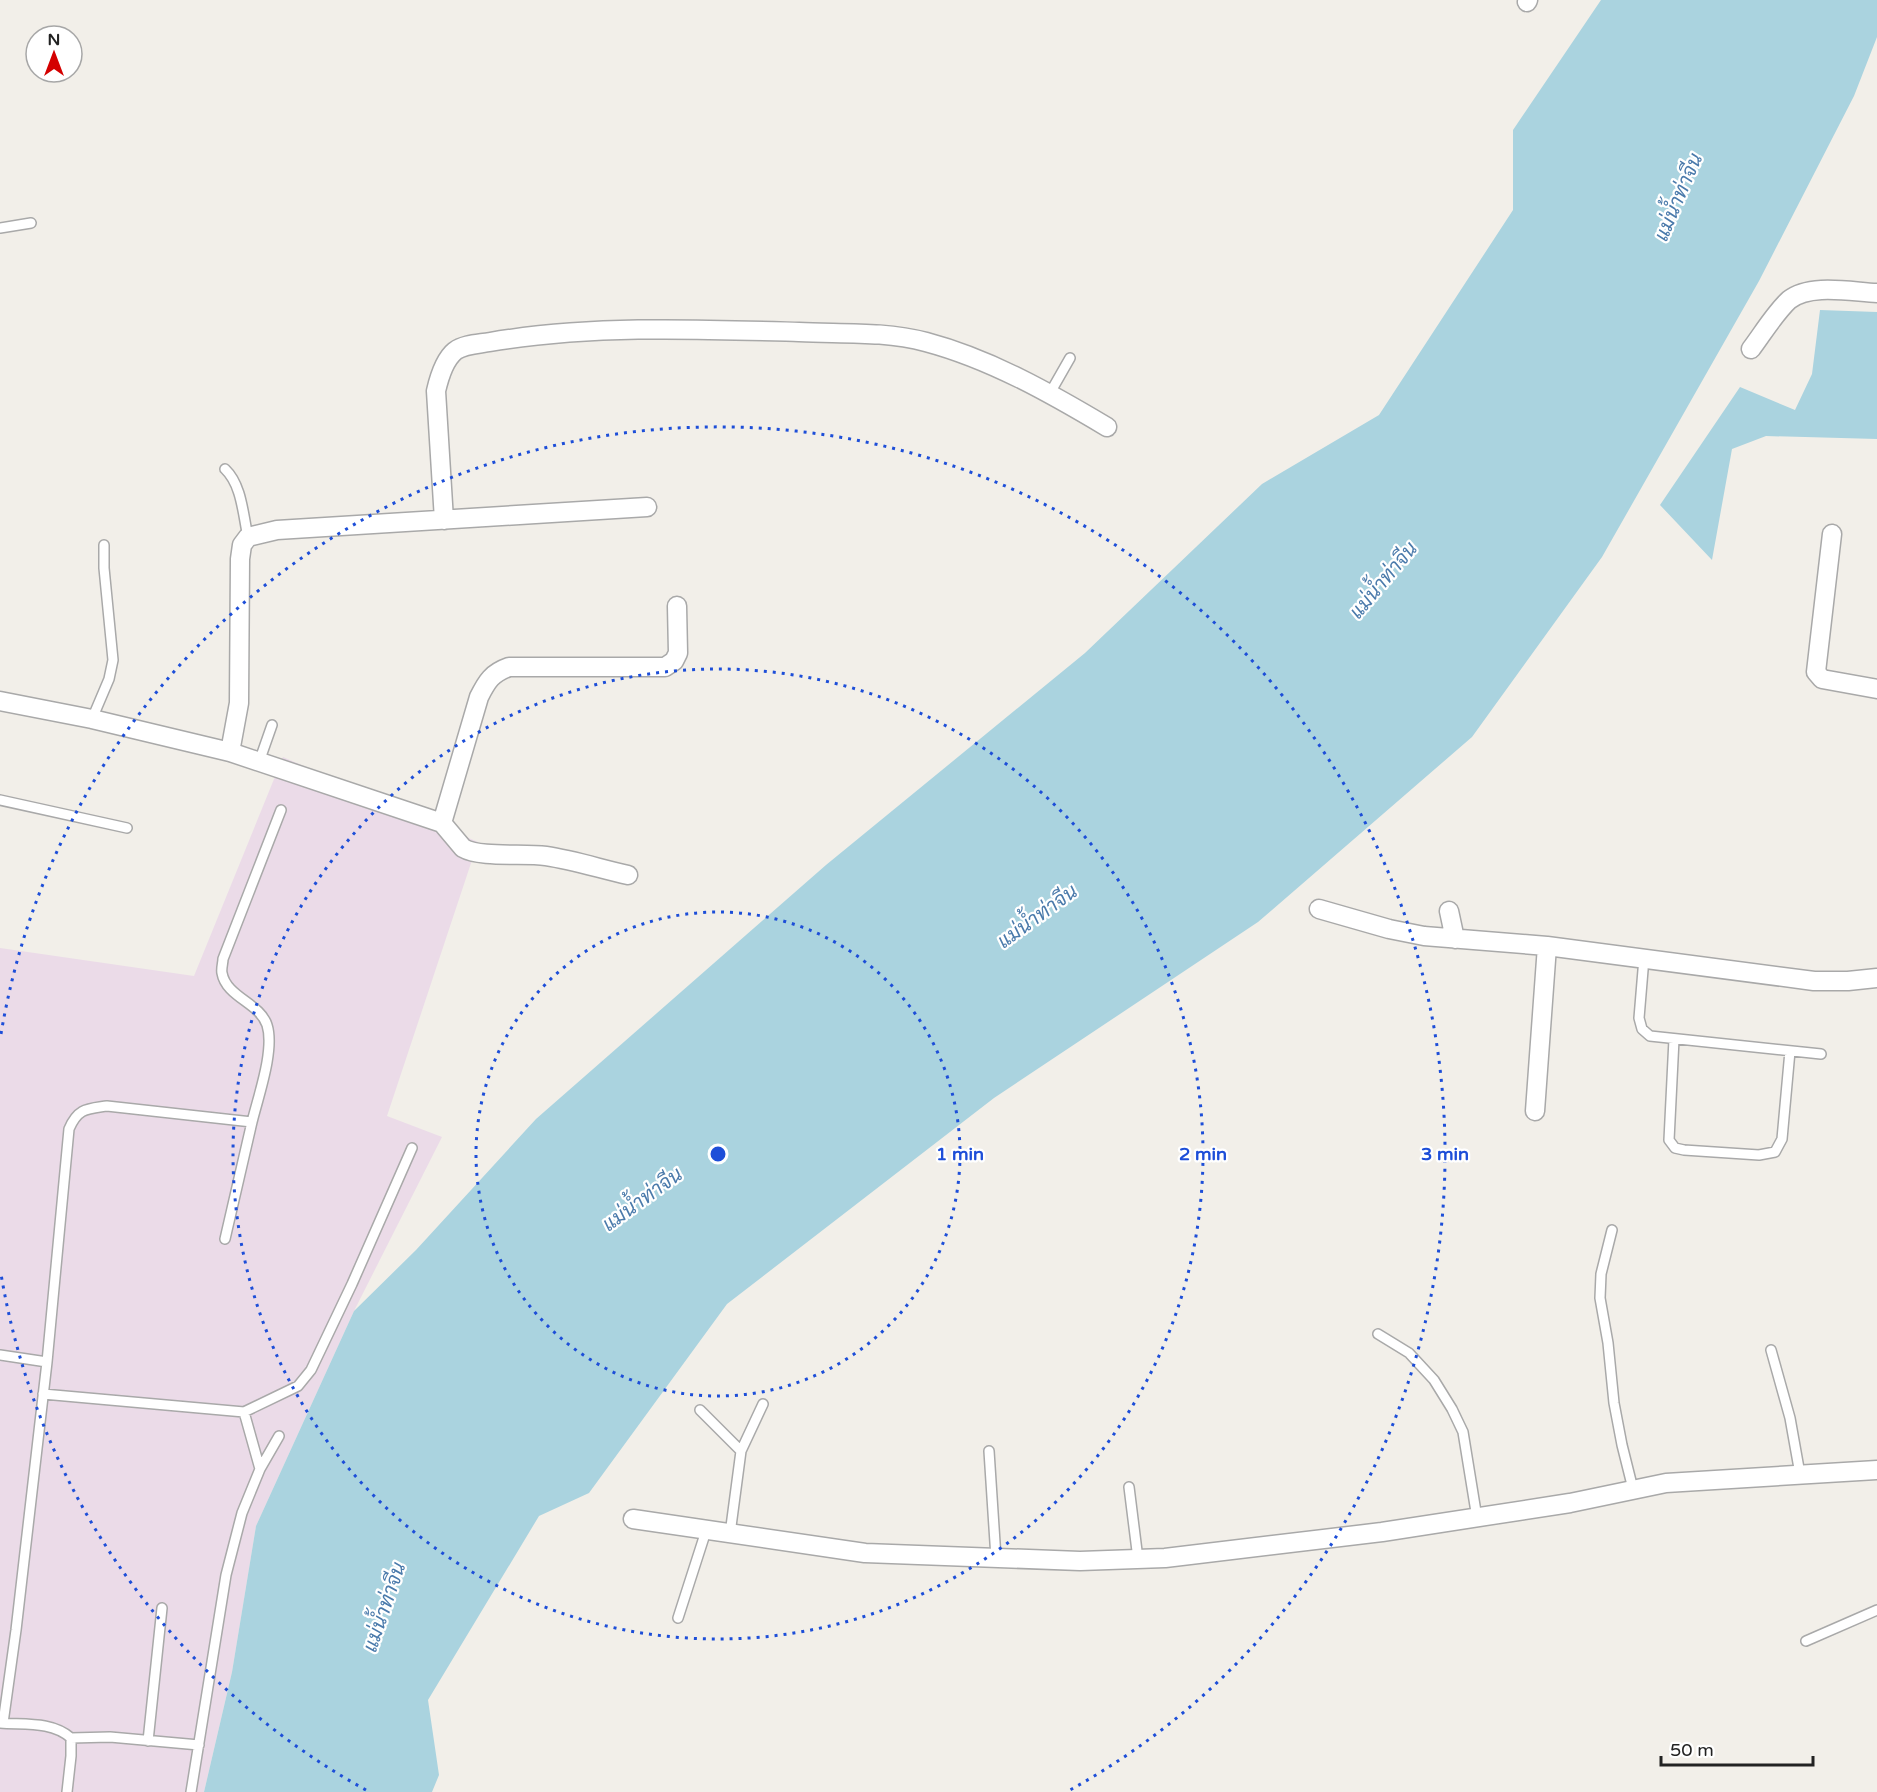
<svg xmlns="http://www.w3.org/2000/svg" width="1877" height="1792" font-family="'Varela Round',Sarabun,sans-serif">
<rect width="100%" height="100%" fill="#f2efe9"/>
<path fill="#ebdbe8" d="M283 757 478 842 387 1116 442 1137 354 1311 256 1526 232 1672 204 1792H0V948L194 976Z"/>
<path fill="#aad3df" d="M1601 0H1877V37L1854 96 1759 281 1602 557 1472 737 1258 922 994 1098 727 1304 589 1493 539 1516 428 1700 439 1775 432 1792H204L232 1672 256 1526 354 1311 416 1250 536 1119 826 865 1085 653 1262 484 1379 415 1513 210V130Z
M1820 310 1877 312V439L1766 436 1732 449 1712 560 1660 505 1740 387 1795 410 1812 374Z"/>
<g fill="none" stroke-linecap="round" stroke-linejoin="round">
<defs>
<path id="service" d="M0 228 31 223
M1050 393 1070 358
M225 469C242 485 243 515 248 537
M92 719 109 679 113 660 104 568V545
M259 762 272 725
M0 800 127 828
M1644 958 1639 1018 1642 1029 1650 1036 1821 1054
M1674 1039 1669 1140 1675 1148 1684 1150 1759 1155 1775 1152 1782 1139 1790 1051
M252 1122C258 1097 275 1050 267 1025 260 1003 226 997 222 973 221 969 223 963 223 959L281 810
M1612 1230 1601 1274 1600 1298 1608 1343 1614 1403 1622 1445 1633 1489
M1378 1334 1409 1353 1434 1380 1452 1409 1463 1432 1477 1518
M1771 1350 1790 1418 1800 1474
M0 1355 47 1362
M43 1394 244 1412 298 1386 311 1370 352 1284 412 1148
M700 1410 741 1451
M989 1451 996 1558
M260 1469 279 1436
M1129 1487 1138 1559
M730 1534 741 1451 763 1404
M678 1618 706 1531
M1806 1641 1877 1610
M0 1723C24 1725 52 1721 71 1738V1756L67 1792
M3 1723 16 1630 47 1362 69 1129C78 1108 87 1109 107 1106L252 1122 225 1239
M71 1738 110 1737 199 1745
M148 1741 162 1608
M191 1792 226 1575 242 1513 260 1469 244 1412"/>
<path id="minor" d="M1527 2 1528 0
M1751 349C1763 333 1775 313 1789 300 1810 283 1852 292 1877 293
M444 520 436 391C439 378 444 360 455 351 464 344 479 344 490 342 592 325 697 329 799 332 841 334 885 331 926 342 990 359 1050 393 1107 427
M1832 534 1816 672 1822 679 1877 689
M0 701 92 719 230 752 442 823 479 697C487 681 492 673 509 667H665L674 661 678 653 677 606
M230 752 239 703 240 559 242 545 248 537 277 530 647 507
M442 823 463 848C480 858 523 853 546 856 573 860 601 869 628 875
M1319 909 1389 929 1424 936 1547 946 1814 981H1848L1877 978
M1449 911 1455 939
M1535 1111 1547 946
M633 1519 865 1553 1080 1561 1165 1558 1382 1532 1570 1503 1666 1483 1877 1470"/>
</defs>
<use href="#service" stroke="#a9a9a9" stroke-width="12"/>
<use href="#minor" stroke="#a9a9a9" stroke-width="21"/>
<use href="#service" stroke="#fff" stroke-width="9"/>
<use href="#minor" stroke="#fff" stroke-width="18"/>
</g>
<g fill="none" stroke="#1d4ed8" stroke-width="3" stroke-dasharray="3 6">
<circle cx="718" cy="1154" r="242"/>
<circle cx="718" cy="1154" r="485"/>
<path d="M366 1790A727 727 0 0 1 1 1274M1 1034A727 727 0 1 1 1070 1790"/>
</g>
<g text-anchor="middle" stroke-width="4.5" stroke-linejoin="round" paint-order="stroke">
<g font-size="20" font-style="italic" fill="#4a7aab" stroke="#fff">
<text transform="translate(1678 197) rotate(-67)" y="7">แม่น้ำท่าจีน</text>
<text transform="translate(1383 580) rotate(-50)" y="7">แม่น้ำท่าจีน</text>
<text transform="translate(1037 916) rotate(-36)" y="7">แม่น้ำท่าจีน</text>
<text transform="translate(642 1199) rotate(-36)" y="7">แม่น้ำท่าจีน</text>
<text transform="translate(384 1607) rotate(-71)" y="7">แม่น้ำท่าจีน</text>
</g>
</g>
<circle cx="718" cy="1154" r="9" fill="#1d4ed8" stroke="#fff" stroke-width="3"/>
<g font-size="18" text-anchor="middle" font-weight="bold" fill="#1d4ed8" stroke="#fff" stroke-width="4.5" stroke-linejoin="round" paint-order="stroke">
<text x="960" y="1160">1 min</text>
<text x="1203" y="1160">2 min</text>
<text x="1445" y="1160">3 min</text>
</g>
<g transform="translate(54 54)"><circle r="28" fill="#ffffff" stroke="#a7a7a7" stroke-width="1.5"/>
<path d="M0-4.5L10 22L0 15L-10 22Z" fill="#d40000"/>
<text y="-9" font-size="16" font-weight="bold" text-anchor="middle" fill="#222222">N</text>
</g>
<path d="M1661 1756v9h152v-9" fill="none" stroke="#222222" stroke-width="3"/>
<text x="1670" y="1756" font-size="18" fill="#222222" stroke="#ffffff" stroke-width="4.5" paint-order="stroke">50 m</text>
</svg>
